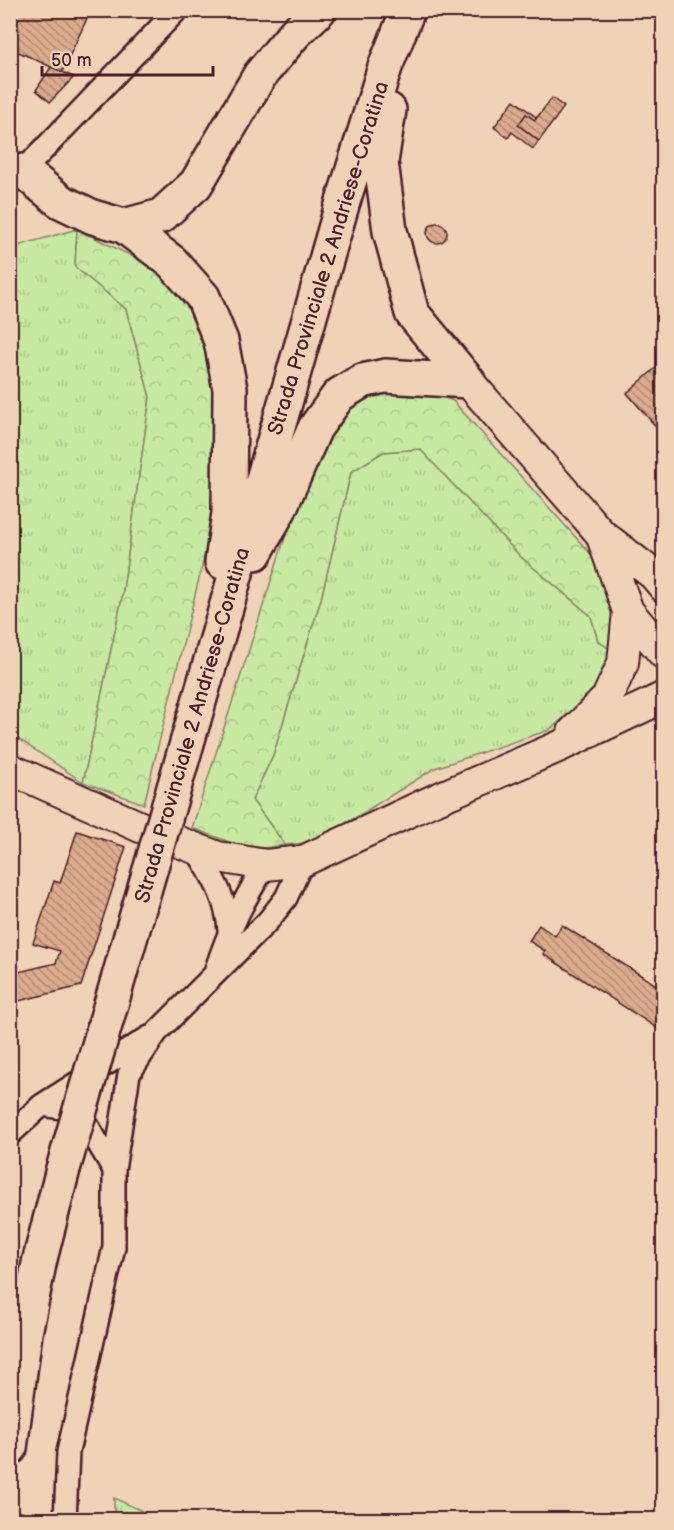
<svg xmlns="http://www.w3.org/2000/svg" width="674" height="1530" font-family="'Balsamiq Sans',sans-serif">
<defs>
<pattern id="grass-tufts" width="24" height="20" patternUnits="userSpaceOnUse" patternTransform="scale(1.5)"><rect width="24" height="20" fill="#c7e9a2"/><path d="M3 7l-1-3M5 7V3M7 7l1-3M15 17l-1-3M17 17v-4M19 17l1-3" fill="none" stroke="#acc78c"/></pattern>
<pattern id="forest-crowns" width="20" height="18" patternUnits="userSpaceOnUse" patternTransform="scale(1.5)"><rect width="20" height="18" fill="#c7e9a2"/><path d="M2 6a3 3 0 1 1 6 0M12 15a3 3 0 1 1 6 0" fill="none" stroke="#acc78c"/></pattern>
<pattern id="building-back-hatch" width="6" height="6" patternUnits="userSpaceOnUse" patternTransform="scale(1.5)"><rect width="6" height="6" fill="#daac8c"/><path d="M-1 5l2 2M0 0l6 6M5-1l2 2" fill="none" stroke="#b38b73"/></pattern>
</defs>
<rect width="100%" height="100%" fill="#f0d2b6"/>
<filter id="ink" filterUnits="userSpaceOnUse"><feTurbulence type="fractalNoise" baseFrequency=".0167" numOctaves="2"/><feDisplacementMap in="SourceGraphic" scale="12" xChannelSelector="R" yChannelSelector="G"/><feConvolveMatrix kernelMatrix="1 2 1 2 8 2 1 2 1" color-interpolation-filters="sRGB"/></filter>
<g filter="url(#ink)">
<path fill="url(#grass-tufts)" stroke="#888466" stroke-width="1.5" d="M77 229 75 267 126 309 150 397 122 598 83 782 11 734 10 248Z
M420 449 521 557 591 616 598 641 613 651 608 681 549 730 435 768 316 842 285 845 252 800 273 755 321 599 351 472 383 452Z
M114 1498 159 1519H114Z"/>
<path fill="url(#forest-crowns)" stroke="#888466" stroke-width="1.5" d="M77 229 178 279 218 364 224 476 144 804 83 782 122 598 150 397 126 309 75 267Z
M403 381 453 401 607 572 621 610 613 651 598 641 591 616 521 557 420 449 383 452 351 472 321 599 273 755 252 800 285 845 251 850 192 828 317 437 357 391Z"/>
<path fill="url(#building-back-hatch)" stroke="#4a1f2b" stroke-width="1.5" d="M10 10H91L62 72 10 48Z
M51 67 74 77 50 102 36 90Z
M552 98 564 107 539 141 518 125 526 114 535 120Z
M514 100 536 117 535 120 526 114 518 125 539 141 533 149 512 132 508 138 494 127Z
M427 233a10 10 0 1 1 20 0a10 10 0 1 1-20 0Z
M657 367 664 375V436L627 393Z
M77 831 126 847 81 986 10 1003V974L56 963 60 951 33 943 54 881 60 883Z
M539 925 555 936 562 925 664 990 663 1032 543 954 545 951 529 941Z"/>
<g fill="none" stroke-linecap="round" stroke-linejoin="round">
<defs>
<path id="street" d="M23 171 177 10
M196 849C212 876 227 898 229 931
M216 969C229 930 243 900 266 865
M42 1105 79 1111 114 1170V1247L68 1452 65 1520
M10 1134 42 1105 149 1037
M114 1170 129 1074 157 1032 268 921 286 898 303 861"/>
<path id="secondary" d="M468 381 601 534 654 575 664 587
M601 534 628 611 664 654
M573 732 607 698 623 663 628 611
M10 769 145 829 218 857 266 865 303 861 432 801 558 747 664 697"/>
<path id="primary" d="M389 110 381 162 390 231 412 313 468 381
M23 171 60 201 93 217 124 226 172 262 203 297 221 341 230 389 229 513 222 562
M124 226 161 216 196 184 260 75 295 33 319 10
M255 553 279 510 315 428 339 395 362 381 385 376 468 381
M194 719 342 205 385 67 408 10
M10 1448 25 1333 40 1259 63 1169"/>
</defs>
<use href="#street" stroke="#4a1f2b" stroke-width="26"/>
<use href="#secondary" stroke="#4a1f2b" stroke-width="34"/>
<use href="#primary" stroke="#4a1f2b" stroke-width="38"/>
<use href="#street" stroke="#f0d2b6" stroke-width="21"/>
<use href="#secondary" stroke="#f0d2b6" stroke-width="30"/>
<use href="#primary" stroke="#f0d2b6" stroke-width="33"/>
<defs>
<path id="primary-bridge" d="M63 1169 194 719"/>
</defs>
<use href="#primary-bridge" stroke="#4a1f2b" stroke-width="38" stroke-linecap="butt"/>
<use href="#primary-bridge" stroke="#f0d2b6" stroke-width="33"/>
</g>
</g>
<g text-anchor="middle" stroke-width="5" stroke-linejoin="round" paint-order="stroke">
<g font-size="21" fill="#4a1f2b" stroke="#f0d2b6">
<text transform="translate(328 258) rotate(-73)" y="7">Strada Provinciale 2 Andriese-Coratina</text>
<text transform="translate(192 725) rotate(-74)" y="7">Strada Provinciale 2 Andriese-Coratina</text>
</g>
</g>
<rect width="674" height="1530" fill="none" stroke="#f0d2b6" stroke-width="36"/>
<rect x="18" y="18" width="638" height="1494" fill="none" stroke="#4a1f2b" stroke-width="2" filter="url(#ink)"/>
<path d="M42 66v9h171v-9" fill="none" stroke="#4a1f2b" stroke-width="3"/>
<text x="51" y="66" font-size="18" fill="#4a1f2b" stroke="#f0d2b6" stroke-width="4.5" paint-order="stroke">50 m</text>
</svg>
